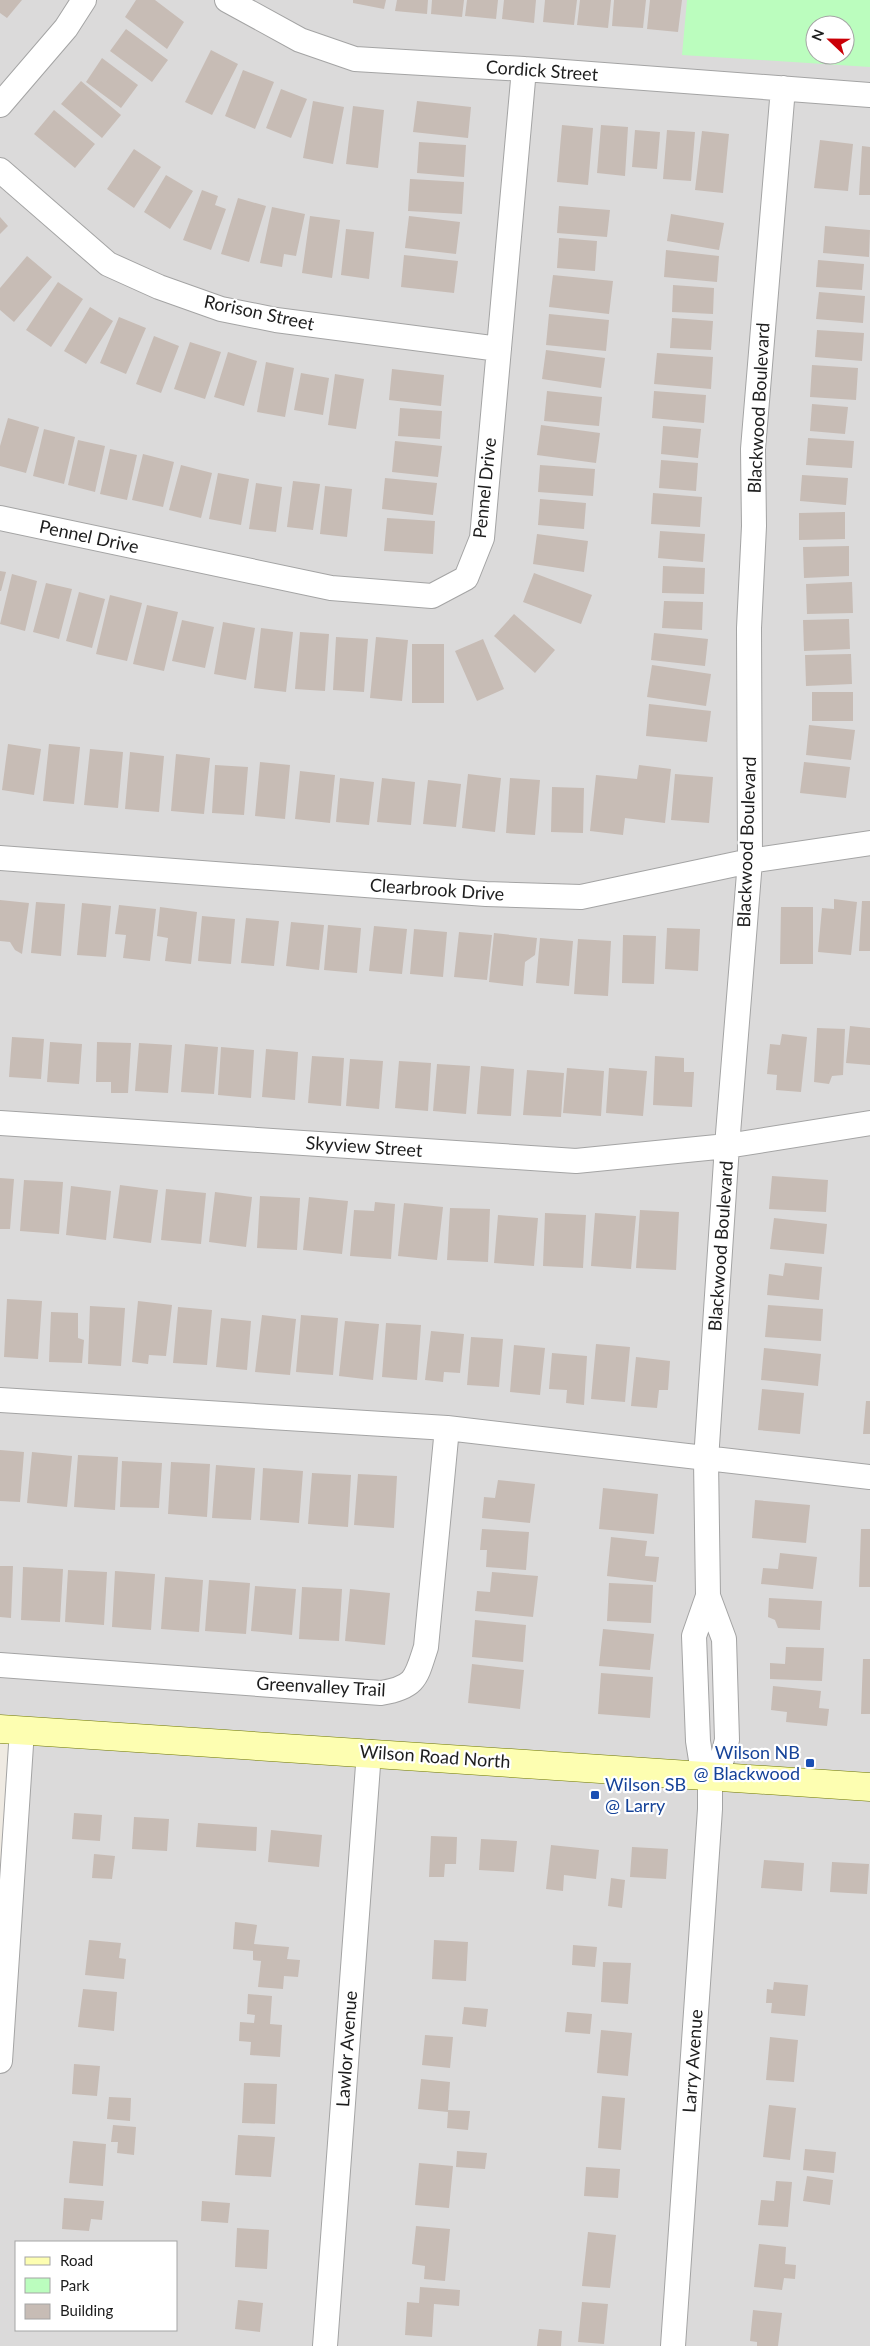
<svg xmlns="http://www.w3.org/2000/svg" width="870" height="2346" font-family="Lato,sans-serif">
<rect width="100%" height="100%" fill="#efeae2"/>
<path fill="#dbdada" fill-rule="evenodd" d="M0 0H870V2346H0V1922L22 1731 0 1729ZM815 25H845V55H815ZM16 2242H176V2330H16Z"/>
<path fill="#bbfdbe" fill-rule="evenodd" d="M687 0H870V67L682 55ZM815 25H845V55H815Z"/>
<path fill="#c7bcb5" d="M0 0H22L7 18 0 13Z
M136 0H155L184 22 167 49 125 17Z
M353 0H386L384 9 353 3Z
M397 0H428L427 14 395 11Z
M432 0H464L462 17 431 14Z
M467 0H498L496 19 465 16Z
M504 0H536L534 23 502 19Z
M545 0H577L574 25 543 22Z
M580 0H611L608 28 577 25Z
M614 0H646L643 28 612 26Z
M650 0H682L678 32 647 29Z
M126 29 168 60 152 82 110 51Z
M211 50 238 64 212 115 185 102Z
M102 58 138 85 121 108 86 82Z
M243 70 274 82 255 129 225 116Z
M81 81 121 115 102 138 61 104Z
M281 89 307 99 291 138 266 128Z
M313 101 344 107 333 164 303 158Z
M417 101 471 107 468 138 413 132Z
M353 106 384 110 378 168 346 164Z
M54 110 95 144 75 168 34 134Z
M562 125 593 128 588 185 557 182Z
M601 125 628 127 625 176 597 173Z
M635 130 660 132 657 169 632 167Z
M667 130 695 132 691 181 663 179Z
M702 131 729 134 723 193 695 190Z
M820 140 853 144 848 191 814 188Z
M419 142 466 145 464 177 417 173Z
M862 146 870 147V195H859Z
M134 149 161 167 134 208 107 189Z
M166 175 193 191 170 229 144 212Z
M410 179 464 182 462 214 408 211Z
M202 190 218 196 215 205 226 209 211 250 183 240Z
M238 198 266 206 249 262 221 254Z
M559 206 610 210 607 237 557 233Z
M272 207 305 214 296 256 284 254 282 267 260 263Z
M671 214 724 223 719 250 667 241Z
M310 216 340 220 332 278 302 273Z
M409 216 460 222 456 254 405 248Z
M0 217 8 226 0 234Z
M825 226 870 230 869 257 823 253Z
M346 229 374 232 369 279 341 275Z
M559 238 597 241 595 271 557 268Z
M666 250 719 256 717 282 664 277Z
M404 255 458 261 454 293 401 287Z
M27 256 52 277 14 322 0 310V288Z
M818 260 864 264 862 290 816 287Z
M553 275 613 281 609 314 549 307Z
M58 282 83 299 51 347 26 330Z
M673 285 714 288 713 314 672 312Z
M819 292 865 296 863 323 816 319Z
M90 307 113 321 86 364 64 351Z
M549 314 609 320 606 351 546 345Z
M119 317 146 328 126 374 100 363Z
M672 318 713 321 711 350 670 348Z
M817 330 864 333 862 361 815 357Z
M154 336 179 346 161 393 136 384Z
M190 342 221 352 205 399 174 389Z
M546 350 605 358 601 388 542 379Z
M228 352 257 361 244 406 214 397Z
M657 353 713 357 711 389 654 384Z
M266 362 294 368 285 417 257 412Z
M812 365 858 368 856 400 810 397Z
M392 369 444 375 441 406 389 400Z
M301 373 329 378 323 415 294 410Z
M335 374 364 379 356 429 328 425Z
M547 391 602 397 599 426 544 421Z
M654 391 706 395 704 423 652 418Z
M812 404 848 407 845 434 810 431Z
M400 408 442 411 440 439 398 436Z
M8 418 39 427 26 473 0 466V446Z
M541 425 600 433 596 463 537 455Z
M663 426 701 429 698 458 661 454Z
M44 429 75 437 64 484 33 476Z
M808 438 854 441 852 468 806 465Z
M78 440 105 446 95 492 68 485Z
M395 441 442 446 438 477 392 472Z
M110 449 137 455 127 500 100 494Z
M143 454 174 462 163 507 132 500Z
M661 460 698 463 696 491 659 488Z
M181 465 212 473 201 518 169 510Z
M540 465 595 469 593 496 538 492Z
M218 473 249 479 241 525 209 519Z
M802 475 848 478 846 505 800 501Z
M385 478 437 483 433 515 382 509Z
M293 481 320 484 313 530 287 527Z
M256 483 282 487 276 532 249 529Z
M325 486 352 489 347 537 320 534Z
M653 493 702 497 700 527 651 524Z
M540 499 586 503 584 529 538 525Z
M845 512V539L799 540V513Z
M387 518 435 521 433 554 384 551Z
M660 531 705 534 703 562 658 558Z
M537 534 588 541 584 572 533 564Z
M849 546V576L804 578 803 547Z
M663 566 705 568 704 594 662 593Z
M0 571 6 572 1 591H0Z
M534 573 592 595 581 624 523 602Z
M12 574 37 581 25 631 0 624Z
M852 582 853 613 807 614 806 584Z
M46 583 72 589 59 639 33 632Z
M79 592 105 599 92 648 66 641Z
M110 595 142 603 127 661 96 654Z
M664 601 703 602 702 630 662 628Z
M147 605 178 612 164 671 133 664Z
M514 614 555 650 535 673 494 636Z
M849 619 850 649 804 651 803 620Z
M182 620 214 627 205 668 172 661Z
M223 622 255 628 246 680 214 674Z
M261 628 293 632 286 692 254 688Z
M300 632 329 634 325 691 295 689Z
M654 633 708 639 705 666 651 660Z
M336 637 368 639 364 692 333 690Z
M376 637 408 640 402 701 370 698Z
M483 639 504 689 477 701 455 651Z
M412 644H444V703H412Z
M851 654 852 684 806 686 805 655Z
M652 665 711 674 706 706 647 697Z
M812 692H853V721H812Z
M649 704 711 711 707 742 646 736Z
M809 725 855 730 851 760 806 755Z
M8 744 41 749 34 795 2 790Z
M49 744 80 747 74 804 43 801Z
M90 749 123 752 118 808 84 805Z
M130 752 164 756 159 812 125 809Z
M176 754 210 758 204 814 171 811Z
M260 762 290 765 285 819 255 816Z
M804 762 850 767 846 798 800 793Z
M215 765 248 767 244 815 212 813Z
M639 765 671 769 665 823 625 818 623 835 590 831 596 775 637 779Z
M300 771 335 775 330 823 295 819Z
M468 774 501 778 495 832 462 828Z
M675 774 713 777 709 823 671 820Z
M340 778 374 782 369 825 336 822Z
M382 778 415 782 411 825 377 822Z
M510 778 540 780 535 835 506 833Z
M428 780 461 784 456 827 423 824Z
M552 787 584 788 583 833 551 832Z
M834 899 857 902 851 955 818 952 822 908 834 909Z
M0 900 29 903 22 954 15 950 10 942 0 941Z
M862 901H870V951H859Z
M36 902 65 904 61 956 31 953Z
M82 903 111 906 106 957 77 955Z
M119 905 156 909 150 961 123 958 126 935 115 934Z
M160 907 197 912 191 964 165 961 168 938 157 936Z
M781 907H813V964H780Z
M202 916 235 919 231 964 198 961Z
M246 918 279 921 274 966 241 963Z
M291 922 324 925 319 970 286 966Z
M328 925 361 928 357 973 324 970Z
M374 926 407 929 402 974 369 971Z
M667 928 700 929 698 971 665 969Z
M414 929 447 932 443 977 410 974Z
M459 932 492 935 487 980 454 977Z
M494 933 537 938 535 955 525 962 523 986 489 982Z
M623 935 656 936 654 984 622 983Z
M540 938 573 941 569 986 536 983Z
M578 939 611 941 608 996 574 994Z
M850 1026 870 1028V1065L846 1063Z
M817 1028 845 1029 843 1075 832 1076 829 1084 814 1082Z
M782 1034 807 1037 801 1092 776 1090 777 1075 767 1074 770 1044 780 1045Z
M12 1037 44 1039 41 1079 9 1077Z
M50 1042 82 1044 79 1084 47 1082Z
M97 1042 131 1043 128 1093H111V1082H96Z
M139 1043 172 1045 168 1093 135 1091Z
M185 1044 218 1047 214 1094 181 1092Z
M221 1047 254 1050 251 1098 218 1095Z
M266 1049 298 1052 295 1100 262 1097Z
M312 1056 344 1058 341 1106 308 1103Z
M655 1056 684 1058V1072H694L692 1107 653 1105Z
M350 1059 383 1061 379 1109 346 1106Z
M399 1061 431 1063 428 1111 395 1108Z
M437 1064 470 1066 466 1114 433 1111Z
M481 1066 514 1069 511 1116 477 1114Z
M567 1068 604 1071 601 1116 563 1113Z
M609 1068 647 1071 643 1116 606 1113Z
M527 1070 564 1073 561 1117 523 1115Z
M772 1176 828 1180 826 1212 769 1209Z
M0 1178 14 1179 10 1229H0Z
M24 1180 63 1182 59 1234 20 1231Z
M120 1185 158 1190 151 1243 113 1238Z
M71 1186 111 1191 106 1240 66 1235Z
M166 1189 206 1193 201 1244 161 1240Z
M215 1192 252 1197 246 1247 209 1242Z
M260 1196 300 1198 297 1250 257 1248Z
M309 1197 348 1201 342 1254 303 1250Z
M375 1202 395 1204 391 1259 350 1256 354 1210 374 1211Z
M404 1203 443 1207 437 1260 398 1256Z
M450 1208 490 1209 488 1262 447 1260Z
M640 1210 679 1212 676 1270 636 1268Z
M545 1213 586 1215 583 1268 543 1266Z
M595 1213 636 1216 631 1269 591 1266Z
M498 1215 538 1218 534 1266 494 1263Z
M774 1218 827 1224 824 1254 770 1249Z
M785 1263 822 1267 819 1300 767 1295 769 1274 783 1276Z
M7 1299 42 1301 38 1359 4 1357Z
M138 1301 172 1305 166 1356 149 1355 148 1364 132 1362Z
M768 1305 823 1309 821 1341 765 1337Z
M90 1306 125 1308 121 1366 88 1364Z
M178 1307 212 1310 207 1365 173 1363Z
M51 1312 78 1313V1338L84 1340 82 1363 49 1362Z
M262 1315 296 1319 290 1375 255 1372Z
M301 1315 338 1318 333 1375 296 1372Z
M221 1318 251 1321 247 1370 216 1367Z
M345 1321 379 1324 373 1380 339 1376Z
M386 1323 421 1325 417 1380 382 1377Z
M431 1331 464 1334 460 1373 444 1372 443 1382 425 1380Z
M471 1337 503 1339 499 1387 467 1385Z
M596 1344 630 1347 625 1402 591 1399Z
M514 1345 545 1348 540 1395 510 1392Z
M764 1348 821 1354 818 1386 761 1380Z
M552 1353 587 1356 584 1405 566 1403 567 1390 549 1389Z
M636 1357 670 1361 668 1390H659L657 1408 631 1406Z
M762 1389 804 1393 800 1434 758 1430Z
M866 1401H870V1434H863Z
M0 1450 24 1452 20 1502 0 1501Z
M32 1452 72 1456 67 1507 27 1503Z
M78 1455 118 1457 115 1510 74 1507Z
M122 1461 162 1463 159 1508 120 1507Z
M171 1462 210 1464 207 1517 168 1514Z
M216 1465 255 1468 251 1520 212 1518Z
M263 1468 303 1471 299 1523 260 1520Z
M312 1473 351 1475 348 1527 308 1524Z
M358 1474 397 1476 394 1528 354 1525Z
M498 1480 535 1484 530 1523 482 1518 484 1497 495 1498Z
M603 1488 658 1494 654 1534 599 1529Z
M755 1500 810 1505 806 1543 752 1538Z
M482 1529 529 1532 526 1570 486 1567 487 1550H480Z
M861 1529H870V1587H859Z
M611 1537 647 1541 645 1556 659 1557 656 1582 607 1576Z
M780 1553 817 1557 813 1589 761 1584 763 1568 778 1569Z
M0 1566H13L11 1618 0 1617Z
M23 1567 63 1569 60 1622 21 1620Z
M68 1570 107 1572 104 1625 65 1622Z
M115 1571 155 1574 151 1630 112 1627Z
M492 1572 538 1576 533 1617 475 1611 477 1591 490 1592Z
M165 1577 203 1580 199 1632 161 1629Z
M209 1580 250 1583 246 1634 205 1631Z
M609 1583 653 1585 651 1623 607 1621Z
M255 1586 296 1589 292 1635 251 1631Z
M302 1587 342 1589 339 1641 299 1639Z
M350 1589 390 1593 385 1645 345 1641Z
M769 1598 822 1601 820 1630 778 1628 775 1620 768 1617Z
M475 1620 526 1625 523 1662 472 1657Z
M603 1629 654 1634 650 1670 599 1666Z
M786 1647 824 1648 822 1681 770 1679V1663L785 1664Z
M863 1659H870V1714H861Z
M472 1664 524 1670 520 1709 468 1703Z
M601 1673 653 1677 650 1718 598 1714Z
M773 1686 821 1691 819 1708 829 1709 827 1726 786 1722 787 1712 771 1710Z
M74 1813 102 1815 100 1841 72 1839Z
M134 1817 169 1819 167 1851 132 1849Z
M198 1823 257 1827 256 1851 196 1847Z
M271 1830 322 1835 319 1867 268 1862Z
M431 1836 457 1837 456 1864H445L444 1877H429Z
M481 1839 517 1841 514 1872 479 1870Z
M551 1845 599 1850 596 1879 564 1875 563 1891 546 1889Z
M632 1847 668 1849 666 1879 630 1877Z
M94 1854 115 1856 112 1879 92 1878Z
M764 1860 804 1863 802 1891 761 1888Z
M832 1862 869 1864 867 1894 830 1892Z
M611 1878 625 1880 622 1908 608 1906Z
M235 1922 257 1925 254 1944 289 1947 287 1959 300 1960 298 1977 284 1976 283 1989 258 1987 261 1961 253 1960V1951L233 1949Z
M89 1940 121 1943 119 1958 126 1959 124 1979 85 1975Z
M434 1940 468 1942 466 1981 432 1979Z
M573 1945 597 1947 595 1967 572 1965Z
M603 1962 631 1963 628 2004 601 2002Z
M774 1982 808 1985 805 2016 771 2013 772 2003H766L767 1989 773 1990Z
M83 1989 117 1992 114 2031 78 2027Z
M248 1994 272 1996 270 2024 282 2025 280 2057 250 2055 251 2042 239 2041 240 2022 254 2023 255 2015 247 2014Z
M464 2007 488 2009 486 2027 462 2024Z
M567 2012 592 2014 590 2034 565 2032Z
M601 2030 632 2033 628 2076 597 2073Z
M425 2035 453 2037 450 2068 422 2065Z
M770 2037 798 2040 794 2082 766 2080Z
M74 2064 100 2066 97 2096 72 2094Z
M421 2079 450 2082 448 2110 470 2111 468 2130 447 2128 448 2112 418 2109Z
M244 2083 277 2084 275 2124 242 2123Z
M602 2096 625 2098 621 2150 598 2148Z
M109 2097 131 2098 130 2121 107 2119Z
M769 2105 796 2108 790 2160 763 2157Z
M113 2125 136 2127 134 2155 117 2153 118 2142H111Z
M238 2135 275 2137 271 2177 235 2175Z
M73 2141 106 2144 103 2186 69 2183Z
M805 2149 836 2152 834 2173 803 2170Z
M457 2151 487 2153 485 2169 456 2167Z
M419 2163 453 2166 449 2208 415 2205Z
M586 2167 620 2169 618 2198 584 2196Z
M807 2176 833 2180 830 2205 803 2201Z
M776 2181 792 2182 788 2227 758 2225 761 2200 774 2201Z
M64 2198 104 2201 102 2220 91 2219 89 2231 62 2229Z
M202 2201 230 2203 228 2223 201 2221Z
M416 2226 450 2229 445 2281 424 2279 425 2266 412 2264Z
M237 2228 269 2230 267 2269 235 2267Z
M588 2232 616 2235 610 2288 582 2286Z
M759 2244 786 2247 785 2264 796 2265 795 2279 784 2278 782 2290 754 2287Z
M420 2287 460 2290 459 2306 434 2304 432 2337 405 2335 407 2302 419 2303Z
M238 2300 263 2303 260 2332 235 2329Z
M582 2302 608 2304 604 2344 578 2342Z
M753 2310 782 2313 778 2346H757V2342L750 2341Z
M539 2329 562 2331 561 2346H537Z"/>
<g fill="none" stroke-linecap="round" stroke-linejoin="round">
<defs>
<path id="street" d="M227 0 300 40 355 59 524 69 870 95
M0 105 66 28 84 0
M0 170 108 264 159 287 221 309 276 320 499 349
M0 518 331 588 432 596 466 578 482 538 524 69
M0 858 486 894 581 897 750 861 870 843
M0 1123 576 1161 727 1146 870 1123
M0 1400 447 1428 870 1477
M0 1665 381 1693C416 1687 416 1678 426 1647L447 1428
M710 1776 722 1759 727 1740 724 1639 708 1596 706 1460 727 1146 750 861 749 628 754 526 753 449 783 88
M0 2061 22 1730
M325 2346 369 1752
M673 2346 710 1809V1776L701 1760 698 1741 694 1636 708 1596"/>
<path id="secondary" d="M0 1729 870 1787"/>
</defs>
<use href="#street" stroke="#a4a4a4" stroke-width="26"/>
<use href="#secondary" stroke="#6f7800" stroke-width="29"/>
<use href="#street" stroke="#fff" stroke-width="24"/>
<use href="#secondary" stroke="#fdfeb1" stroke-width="28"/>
</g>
<g fill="#1a4fb4" stroke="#fff" stroke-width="2">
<rect x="805" y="1758" width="10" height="10" rx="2.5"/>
<rect x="590" y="1790" width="10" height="10" rx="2.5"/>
</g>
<g text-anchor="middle" stroke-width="4.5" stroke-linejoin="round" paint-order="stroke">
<g font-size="18" fill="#1d1d1d" stroke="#fff">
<text transform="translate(542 71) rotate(4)" y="6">Cordick Street</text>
<text transform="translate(259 313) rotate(12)" y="6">Rorison Street</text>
<text transform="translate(759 408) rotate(-87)" y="6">Blackwood Boulevard</text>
<text transform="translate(485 488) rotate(-84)" y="6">Pennel Drive</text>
<text transform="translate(89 537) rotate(12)" y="6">Pennel Drive</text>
<text transform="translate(747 842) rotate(-88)" y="6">Blackwood Boulevard</text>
<text transform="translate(437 890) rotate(4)" y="6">Clearbrook Drive</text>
<text transform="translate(364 1147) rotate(4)" y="6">Skyview Street</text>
<text transform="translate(721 1246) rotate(-86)" y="6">Blackwood Boulevard</text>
<text transform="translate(321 1687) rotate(3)" y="6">Greenvalley Trail</text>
<text transform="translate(435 1757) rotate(4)" y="6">Wilson Road North</text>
<text transform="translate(347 2049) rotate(-86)" y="6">Lawlor Avenue</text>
<text transform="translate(693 2061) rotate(-86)" y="6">Larry Avenue</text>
</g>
<g font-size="18" fill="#164399" stroke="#fff" text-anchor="end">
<text x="800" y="1759">Wilson NB<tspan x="800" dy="21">@ Blackwood</tspan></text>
<text x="605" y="1791" text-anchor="start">Wilson SB<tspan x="605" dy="21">@ Larry</tspan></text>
</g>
</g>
<rect x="15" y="2241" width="162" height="90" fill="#ffffff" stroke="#a5a5a5"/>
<rect x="25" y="2257" width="25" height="8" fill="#fdfeb1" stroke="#a5a5a5"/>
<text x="60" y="2266" font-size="15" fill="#1d1d1d">Road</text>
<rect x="25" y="2278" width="25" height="15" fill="#bbfdbe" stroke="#a5a5a5"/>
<text x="60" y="2291" font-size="15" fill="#1d1d1d">Park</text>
<rect x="25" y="2304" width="25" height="15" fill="#c7bcb5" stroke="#a5a5a5"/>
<text x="60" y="2316" font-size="15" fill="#1d1d1d">Building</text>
<g transform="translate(830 40) rotate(292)"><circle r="24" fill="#ffffff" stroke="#a5a5a5"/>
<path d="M0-4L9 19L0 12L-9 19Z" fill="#ca0007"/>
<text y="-8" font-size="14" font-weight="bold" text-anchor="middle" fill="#1d1d1d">N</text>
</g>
</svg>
